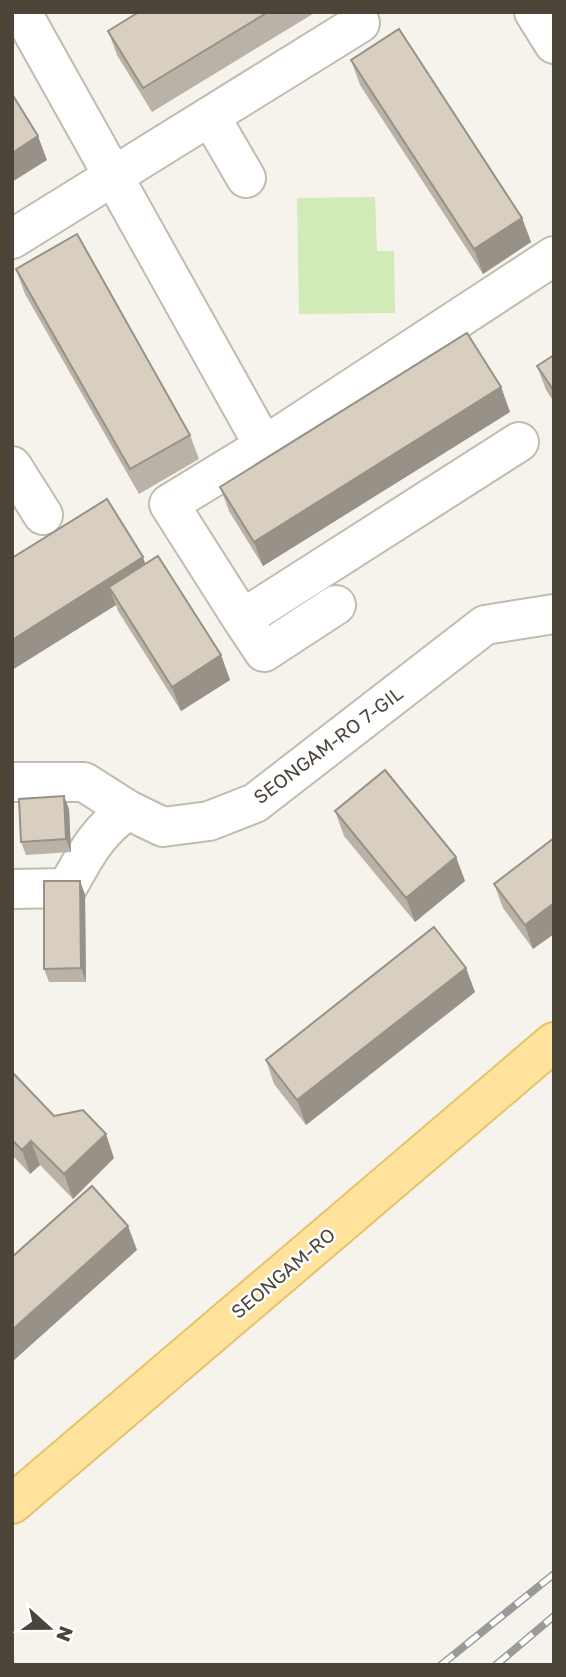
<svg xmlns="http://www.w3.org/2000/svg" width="566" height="1677" font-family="'Golos Text',sans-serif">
<rect width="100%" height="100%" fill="#f6f3ec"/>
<path fill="#d2eab5" d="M375 197 377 251H394L395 313 299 314 297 198Z"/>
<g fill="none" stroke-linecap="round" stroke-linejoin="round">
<defs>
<path id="minor" d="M534 12 554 44
M26 20 264 446 554 256
M210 116 246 178
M12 239 360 23
M264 446 169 504 242 619 519 442
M12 466 43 515
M242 619 264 652 336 605
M12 782H84L128 810 163 827 209 821 255 803 485 625 554 614
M12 889 67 888C85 856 97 831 128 810"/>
<path id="major" d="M12 1504 554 1042"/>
</defs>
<use href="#minor" stroke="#c2bbae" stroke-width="42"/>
<use href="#major" stroke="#e6c16a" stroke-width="42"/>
<use href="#minor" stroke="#fff" stroke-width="38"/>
<use href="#major" stroke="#ffe39c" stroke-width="38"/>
<defs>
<path id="rail" d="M441 1665 554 1574
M496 1665 554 1616"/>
</defs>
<use href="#rail" stroke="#9a9a9a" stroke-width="8"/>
<use href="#rail" stroke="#fff" stroke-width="5" stroke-dasharray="16" stroke-linecap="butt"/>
</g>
<path fill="#bab2a6" d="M139 12H316L152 112 117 55 108 31Z
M351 60 522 218 531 242 483 274 360 85Z
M16 269 190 435 199 459 139 494 25 294Z
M554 355V402L546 390 537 366Z
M501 387 510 412 263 566 229 511 220 487Z
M12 558 145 564 221 655 230 680 181 711 118 611 116 605 12 670Z
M69 809 71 852 26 855 21 842Z
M335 811 456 857 465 881 415 922 344 836Z
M554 838 533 949 503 908 494 884Z
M85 894 86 982H49L44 969Z
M475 992 306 1125 274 1084 266 1060Z
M12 1072 54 1116 114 1158 73 1199 40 1165 30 1174 12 1155Z"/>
<path fill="#979187" d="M38 136 47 160 12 182V153Z
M522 218 531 242 483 274 474 249Z
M501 387 510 412 263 566 254 542Z
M143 557 152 582 109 587 116 605 12 670V640Z
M221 655 230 680 181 711 172 687Z
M64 796 69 809 71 852 66 839Z
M456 857 465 881 415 922 406 898Z
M80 881 85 894 86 982 81 968Z
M554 903V934L533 949 525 925Z
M466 968 475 992 306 1125 297 1100Z
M106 1134 114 1158 73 1199 64 1174Z
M31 1141 40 1165 30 1174 22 1150Z
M128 1226 137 1250 12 1362V1330Z"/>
<path fill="#d8cfc1" stroke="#979187" stroke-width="2" d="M139 12H268L143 88 108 31Z
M399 29 522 218 474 249 351 60Z
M12 94 38 136 12 153Z
M77 234 190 435 130 469 16 269Z
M467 333 501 387 254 542 220 487Z
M554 355V391L537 366Z
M107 499 143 557 12 640V558Z
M158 556 221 655 172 687 109 587Z
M385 770 456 857 406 898 335 811Z
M64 796 66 839 21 842 19 799Z
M554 838V903L525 925 494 884Z
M44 881H80L81 968 44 969Z
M434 927 466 968 297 1100 266 1060Z
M12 1072 54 1116 83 1110 106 1134 64 1174 31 1141 22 1150 12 1140Z
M92 1186 128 1226 12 1330V1257Z"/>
<g text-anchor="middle" stroke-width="5" stroke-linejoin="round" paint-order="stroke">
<g font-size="19" fill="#4b4439" stroke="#fff">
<text transform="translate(328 745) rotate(-37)" y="7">SEONGAM-RO 7-GIL</text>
<text transform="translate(283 1273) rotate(-40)" y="7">SEONGAM-RO</text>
</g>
</g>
<rect width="566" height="1677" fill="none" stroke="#4b4439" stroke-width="28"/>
<g transform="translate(49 1628) rotate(111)" stroke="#ffffff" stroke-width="5" paint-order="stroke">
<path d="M0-5L12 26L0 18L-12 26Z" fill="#4b4439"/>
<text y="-10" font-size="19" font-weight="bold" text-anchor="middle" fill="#4b4439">N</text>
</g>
</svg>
